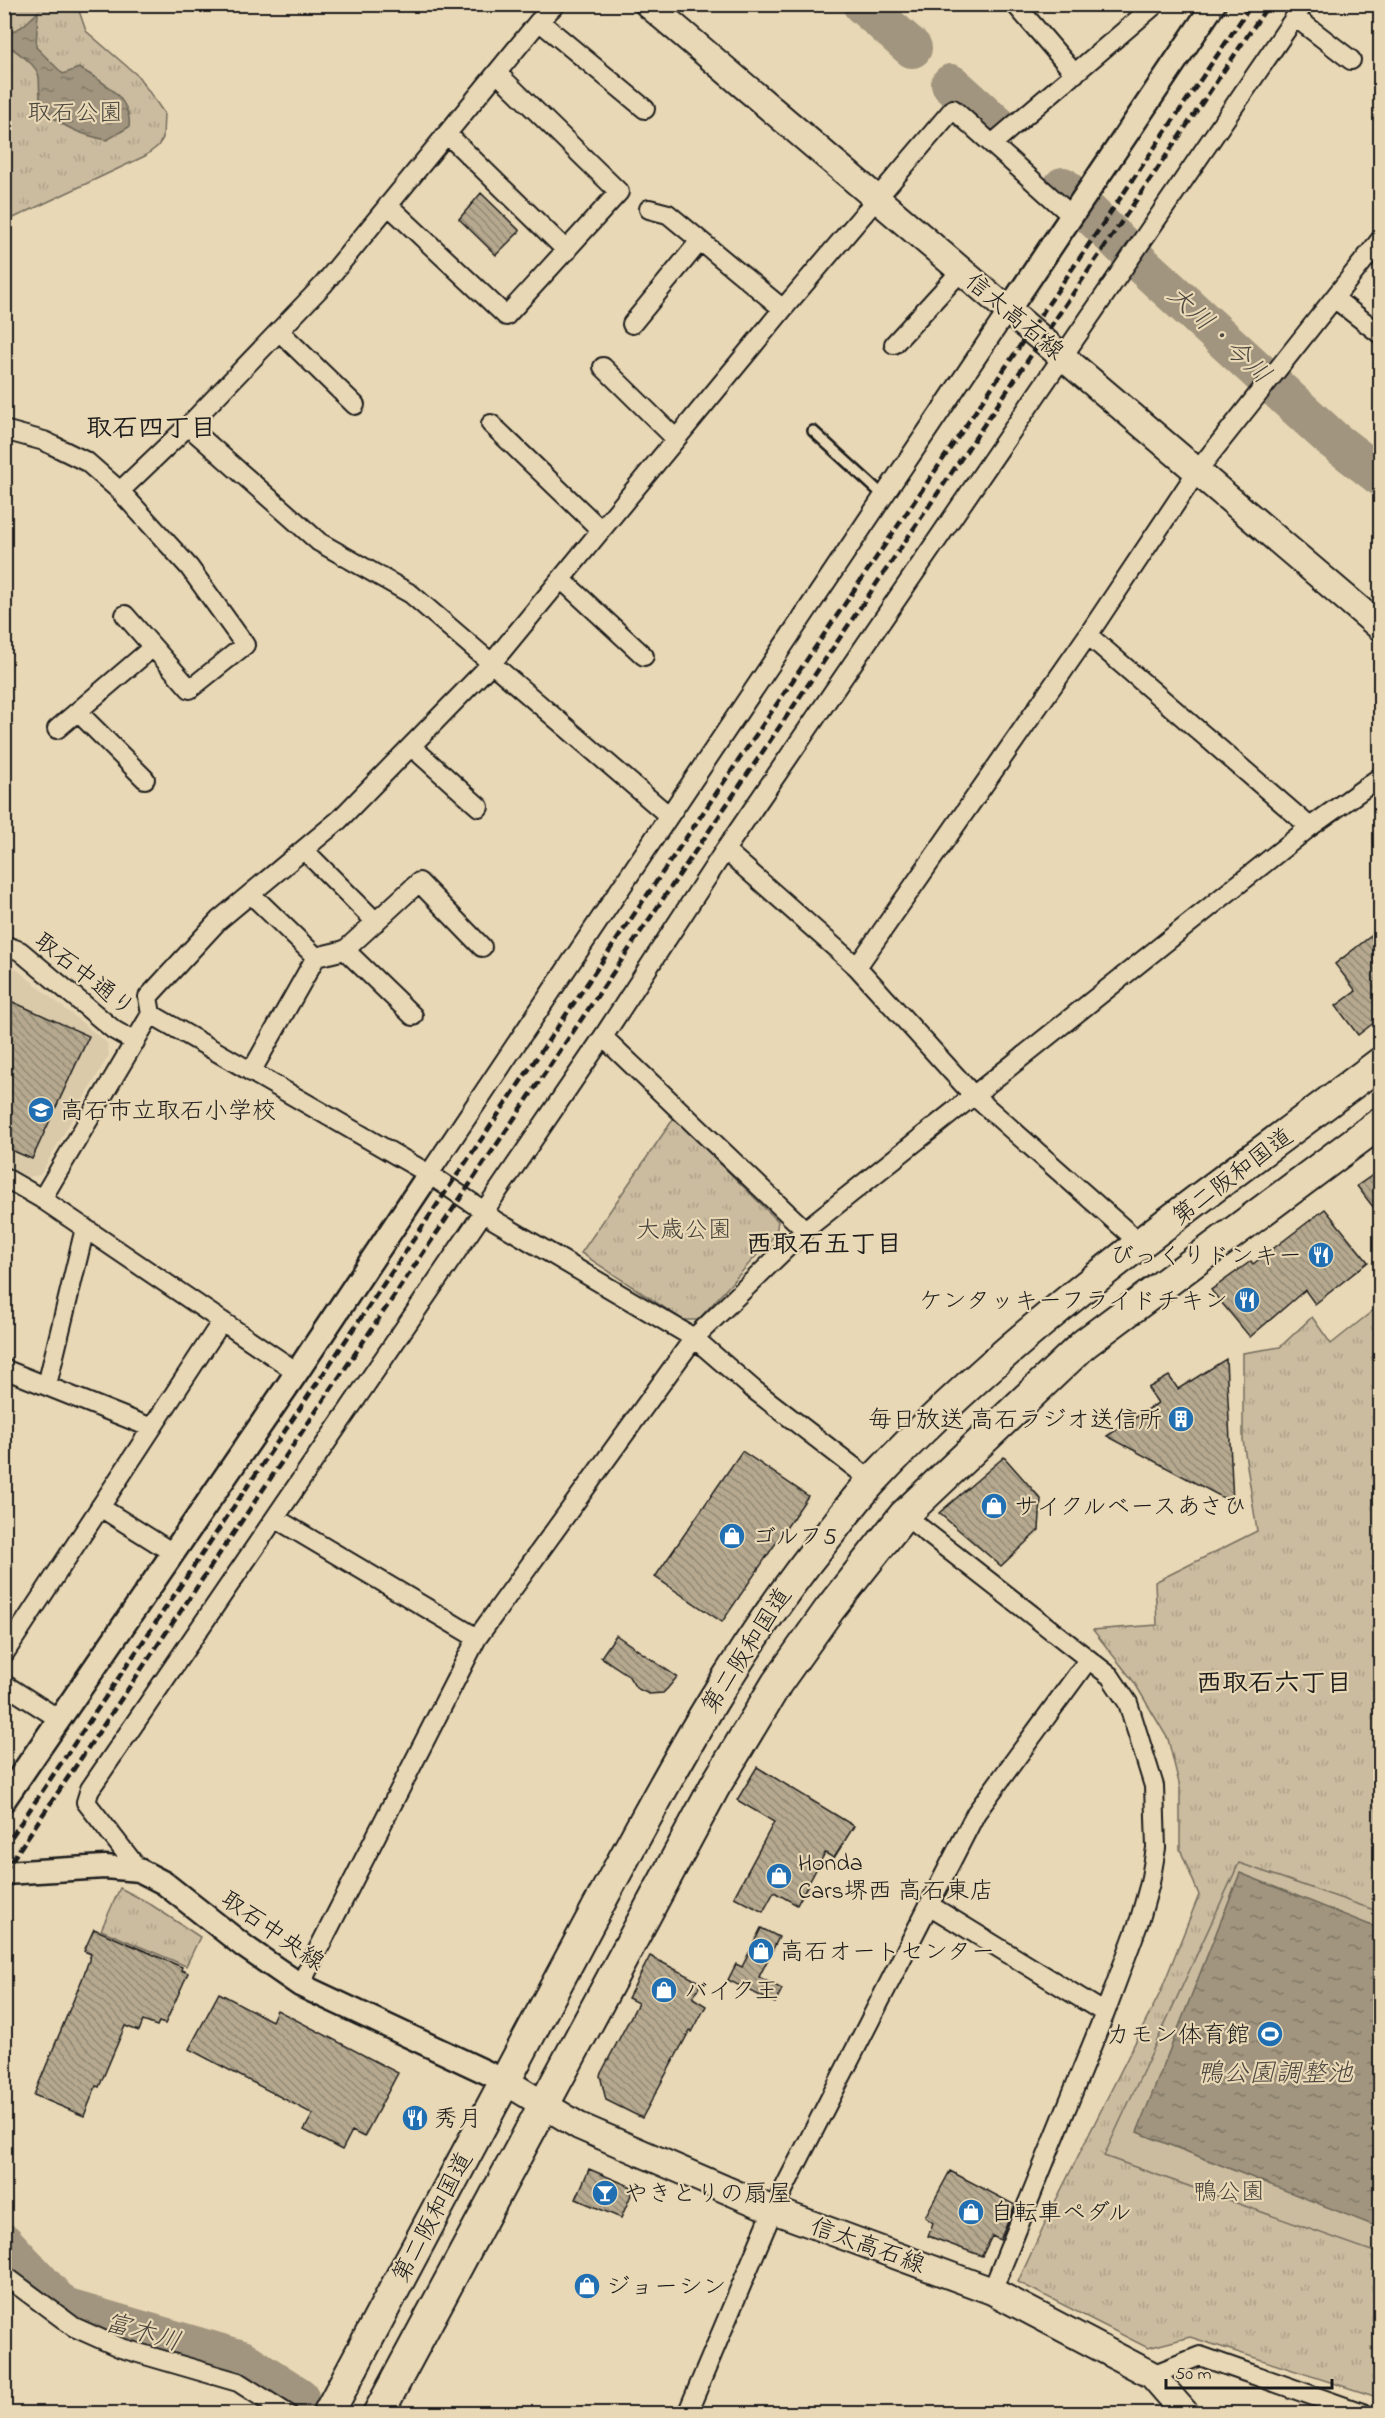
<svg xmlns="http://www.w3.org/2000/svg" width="1385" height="2418" font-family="'Indie Flower','Klee One',sans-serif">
<defs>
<pattern id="park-tufts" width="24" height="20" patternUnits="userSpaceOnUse" patternTransform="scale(1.5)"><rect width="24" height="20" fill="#cbbc9f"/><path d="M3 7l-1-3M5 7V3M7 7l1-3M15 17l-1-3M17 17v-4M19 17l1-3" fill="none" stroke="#aea188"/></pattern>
<pattern id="water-ripples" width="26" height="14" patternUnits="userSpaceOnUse" patternTransform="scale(1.5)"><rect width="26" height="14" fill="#a1957f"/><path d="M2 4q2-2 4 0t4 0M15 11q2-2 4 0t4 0" fill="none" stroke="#827967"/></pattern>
<pattern id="building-back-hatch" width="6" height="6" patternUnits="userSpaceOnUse" patternTransform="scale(1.5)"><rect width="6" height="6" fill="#b6a98f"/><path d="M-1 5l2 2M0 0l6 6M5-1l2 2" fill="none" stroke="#938974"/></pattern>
</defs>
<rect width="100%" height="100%" fill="#e9d8b5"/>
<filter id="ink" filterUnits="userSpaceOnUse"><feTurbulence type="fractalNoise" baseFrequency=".0167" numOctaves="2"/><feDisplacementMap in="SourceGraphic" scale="12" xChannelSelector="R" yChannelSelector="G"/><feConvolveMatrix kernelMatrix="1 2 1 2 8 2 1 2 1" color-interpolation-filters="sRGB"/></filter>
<g filter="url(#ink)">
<path fill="#dacaaa" d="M4 959 107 1043 109 1055 40 1175 28 1177 5 1165Z"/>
<path fill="url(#park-tufts)" stroke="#746c5e" stroke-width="1.5" d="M6 4 77 5 86 31 138 76 164 113 163 138 158 146 145 156 5 222 4 5Z
M674 1118 778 1221 776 1234 698 1320H683L581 1253Z
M1380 1305V2398L1190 2337 1148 2348 1018 2282 1051 2210 1160 1993 1199 1895 1180 1849V1787L1168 1739 1134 1682 1093 1630 1157 1625 1155 1582 1257 1531 1243 1440V1353L1280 1347 1312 1317 1331 1344Z
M120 1888 147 1902 200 1937 186 1966 101 1930Z"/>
<path fill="#cbbc9f" stroke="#746c5e" stroke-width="1.5" d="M1239 1863 1380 1912V2254L1104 2156Z"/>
<path fill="url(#water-ripples)" stroke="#6c6557" stroke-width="1.5" d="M38 12 36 47 63 74 79 68C101 80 133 99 129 127L107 140C86 136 55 126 43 106 38 97 40 88 39 78 39 66 15 50 5 44V36L23 26Z
M1240 1873 1380 1929V2228L1137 2132Z"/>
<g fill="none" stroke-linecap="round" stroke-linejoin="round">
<path stroke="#a1957f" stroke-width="40" d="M862 4 912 48
M951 84 999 127
M1063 187 1140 263 1332 439 1380 476
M4 2243 64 2308 242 2360 299 2397"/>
</g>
<path fill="url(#building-back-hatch)" stroke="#1c1c1c" stroke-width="1.5" d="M481 193 520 231 496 255 459 219Z
M1380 929V1018L1358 1035 1336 1006 1356 991 1335 964Z
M4 998 89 1036 32 1159 4 1147Z
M1380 1170V1216L1357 1186Z
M1325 1209 1368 1262 1315 1304 1305 1290 1250 1337 1211 1290 1251 1261 1253 1264Z
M1226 1359 1233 1503 1107 1436 1158 1403 1148 1388 1169 1376 1178 1389Z
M742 1451 808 1496 722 1622 655 1577Z
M1004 1457 1041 1499 1039 1530 1001 1566 939 1513Z
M616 1635 677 1677 668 1688 663 1693 649 1694 636 1688 628 1675 601 1657Z
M757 1767 854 1826 834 1858 825 1853 797 1905 774 1892 763 1912 734 1897 774 1822 737 1800Z
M761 1928 779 1937 759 1977 782 1989 775 2003 728 1980 736 1964 742 1967Z
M94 1929 182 1967 181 1970 188 1973 165 2024 159 2022 157 2026 143 2021 139 2031 125 2026 99 2087 96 2086 84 2116 34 2095 83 1977 91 1954 84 1951Z
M650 1956 701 1983 693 1998 706 2006 692 2032 690 2030 642 2118 606 2100 600 2075 638 2003 628 1998Z
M219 1993 272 2021 277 2010 398 2073 364 2137 352 2131 342 2150 304 2130 313 2114 189 2049Z
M589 2169 634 2188 621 2218 576 2199Z
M950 2171 1015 2205 1000 2240 992 2236 982 2256 928 2236 933 2223 925 2217Z"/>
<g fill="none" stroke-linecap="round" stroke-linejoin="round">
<defs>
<path id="service" d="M813 431 884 496"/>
<path id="minor" d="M1015 4 1075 74
M1295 17 1351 60
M539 21 645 109
M447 134 567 251
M992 144 1156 4
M388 205 506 316 619 192 497 73
M649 209 668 214 783 309
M1334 298 1380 334
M632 324 700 241
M279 331 355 405
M894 344 961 271
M603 367 676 439
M491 424 601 530
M188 426 319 542 411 594 668 815
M4 430 44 441 87 462 120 491 189 567 245 645 190 689 125 615
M120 491 188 426 323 285 539 21 556 4
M561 579 644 656
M1088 635 1310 827
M78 712 145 779
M57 729 153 647
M411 746 479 807
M304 850 376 922
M725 850 857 967 973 1095 1141 1244
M251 894 316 957
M4 945 20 951 114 1030 135 1042
M857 967 1088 635 1198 470 1380 240
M151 1014 429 1174 484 1211 494 1220 694 1338 753 1389 872 1481
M413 1016 345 950 419 882 482 947
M603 1037 805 1230
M251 1072 316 957 345 950
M429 1174 1009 309
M4 1177 42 1199
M4 1369 152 1428
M297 1372 42 1199 151 1014 148 997 219 920 339 820 491 664 783 309 953 109 1072 216
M47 1385 85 1228
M100 1507 173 1553
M904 1515 1110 1676 1128 1703 1154 1786 1156 1848 1150 1883 1140 1919 1105 2013 992 2291
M275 1518 477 1638
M4 1654 222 1321
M4 1684 59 1719
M139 1870 86 1802 90 1789 603 1037 725 850 1304 4
M929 1905 1105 2013
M300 1985 477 1638 694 1338 805 1230 1310 827 1380 777
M4 2275 74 2327 121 2348 238 2382 288 2414
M1152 2375 1200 2356 1365 2414
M687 2414 773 2210 976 1813 1088 1660"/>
<path id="tertiary" d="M1009 309 1214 4
M4 1800 297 1372 429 1174
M4 1873 105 1867 139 1870 164 1883 245 1947 300 1985 505 2081"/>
<path id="secondary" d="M648 4 1380 627
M505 2081 579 2126 773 2210 992 2291 1152 2375 1186 2414"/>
<path id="trunk" d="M328 2414C417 2246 505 2078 595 1912 666 1780 735 1649 830 1533 844 1515 858 1496 874 1479 1022 1320 1208 1194 1380 1063
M378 2414 715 1786 777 1683 829 1610 904 1515 1084 1344 1380 1123"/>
</defs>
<use href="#service" stroke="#1c1c1c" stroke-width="14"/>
<use href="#minor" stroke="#1c1c1c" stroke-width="22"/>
<use href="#tertiary" stroke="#1c1c1c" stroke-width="27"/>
<use href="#secondary" stroke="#1c1c1c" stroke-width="30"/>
<use href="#trunk" stroke="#1c1c1c" stroke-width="34"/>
<use href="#service" stroke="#e9d8b5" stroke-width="9"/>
<use href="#minor" stroke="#e9d8b5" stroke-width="18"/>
<use href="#tertiary" stroke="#e9d8b5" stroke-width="22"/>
<use href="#secondary" stroke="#e9d8b5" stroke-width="26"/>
<use href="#trunk" stroke="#e9d8b5" stroke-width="30"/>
<path stroke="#1c1c1c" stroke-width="4.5" stroke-dasharray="9 4.5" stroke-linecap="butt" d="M4 1848 449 1187 1252 4
M4 1872 1269 4"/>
</g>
</g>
<defs>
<symbol id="school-disc" viewBox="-11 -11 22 22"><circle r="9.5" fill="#1f6fb2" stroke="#e9d8b5"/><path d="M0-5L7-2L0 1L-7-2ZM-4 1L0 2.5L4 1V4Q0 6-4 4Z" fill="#fff"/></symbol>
<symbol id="restaurant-disc" viewBox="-11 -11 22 22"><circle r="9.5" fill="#1f6fb2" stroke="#e9d8b5"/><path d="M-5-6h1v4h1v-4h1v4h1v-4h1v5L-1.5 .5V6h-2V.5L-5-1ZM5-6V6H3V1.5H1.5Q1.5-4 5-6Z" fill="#fff"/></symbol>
<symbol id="building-disc" viewBox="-11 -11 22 22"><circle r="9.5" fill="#1f6fb2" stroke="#e9d8b5"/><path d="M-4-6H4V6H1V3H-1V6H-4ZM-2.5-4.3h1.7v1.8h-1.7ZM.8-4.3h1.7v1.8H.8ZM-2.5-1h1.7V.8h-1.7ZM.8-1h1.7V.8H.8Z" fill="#fff"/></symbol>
<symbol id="shop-disc" viewBox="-11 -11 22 22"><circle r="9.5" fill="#1f6fb2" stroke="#e9d8b5"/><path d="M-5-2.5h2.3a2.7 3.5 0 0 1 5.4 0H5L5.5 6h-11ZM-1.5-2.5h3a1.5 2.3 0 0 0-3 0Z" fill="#fff"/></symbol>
<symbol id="stadium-disc" viewBox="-11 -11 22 22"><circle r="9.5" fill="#1f6fb2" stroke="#e9d8b5"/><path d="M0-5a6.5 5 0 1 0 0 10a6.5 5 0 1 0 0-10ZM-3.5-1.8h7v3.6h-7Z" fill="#fff"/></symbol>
<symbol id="bar-disc" viewBox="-11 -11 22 22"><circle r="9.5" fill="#1f6fb2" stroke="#e9d8b5"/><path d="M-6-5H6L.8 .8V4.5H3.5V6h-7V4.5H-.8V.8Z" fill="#fff"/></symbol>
</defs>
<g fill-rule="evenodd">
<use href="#school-disc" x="26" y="1095" width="30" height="30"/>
<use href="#restaurant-disc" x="1306" y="1240" width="30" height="30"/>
<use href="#restaurant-disc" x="1232" y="1285" width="30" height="30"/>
<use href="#building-disc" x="1166" y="1404" width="30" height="30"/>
<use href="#shop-disc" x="979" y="1491" width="30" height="30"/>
<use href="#shop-disc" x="717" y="1521" width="30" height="30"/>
<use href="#shop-disc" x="764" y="1861" width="30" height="30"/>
<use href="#shop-disc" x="746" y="1936" width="30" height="30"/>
<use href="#shop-disc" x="649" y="1975" width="30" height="30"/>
<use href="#stadium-disc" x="1255" y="2019" width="30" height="30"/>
<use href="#restaurant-disc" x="400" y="2103" width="30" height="30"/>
<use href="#bar-disc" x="590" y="2178" width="30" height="30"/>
<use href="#shop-disc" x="956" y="2197" width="30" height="30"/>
<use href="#shop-disc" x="572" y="2271" width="30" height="30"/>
</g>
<g text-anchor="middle" stroke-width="4.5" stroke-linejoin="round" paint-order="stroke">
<g font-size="24" fill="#48443d" stroke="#e9d8b5">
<text x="75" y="120">取石公園</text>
<text x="684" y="1237">大歳公園</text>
<text x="1229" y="2199">鴨公園</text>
</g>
<g font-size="24" fill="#1c1c1c" stroke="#e9d8b5">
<text transform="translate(1015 316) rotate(40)" y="8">信太高石線</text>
<text transform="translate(85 974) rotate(38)" y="8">取石中通り</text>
<text transform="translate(1232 1176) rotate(-37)" y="8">第二阪和国道</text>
<text transform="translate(746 1650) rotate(-57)" y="8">第二阪和国道</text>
<text transform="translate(273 1930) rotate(35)" y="8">取石中央線</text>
<text transform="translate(432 2217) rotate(-62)" y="8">第二阪和国道</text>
<text transform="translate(868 2245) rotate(20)" y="8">信太高石線</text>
</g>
<g font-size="24" fill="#1c1c1c" stroke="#e9d8b5" text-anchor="start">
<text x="60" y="1118">高石市立取石小学校</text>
<text x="1302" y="1263" text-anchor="end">びっくりドンキー</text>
<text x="1228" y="1308" text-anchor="end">ケンタッキーフライドチキン</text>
<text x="1162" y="1427" text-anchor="end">毎日放送 高石ラジオ送信所</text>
<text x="1014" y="1514">サイクルベースあさひ</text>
<text x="752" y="1544">ゴルフ5</text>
<text x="798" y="1870">Honda<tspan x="798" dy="28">Cars堺西 高石東店</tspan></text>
<text x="780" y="1959">高石オートセンター</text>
<text x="684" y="1998">バイク王</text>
<text x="1250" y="2042" text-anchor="end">カモン体育館</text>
<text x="434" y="2126">秀月</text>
<text x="624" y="2201">やきとりの扇屋</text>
<text x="990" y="2220">自転車ペダル</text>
<text x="606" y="2294">ジョーシン</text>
</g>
<g font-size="26" font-style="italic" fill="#4b463f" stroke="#e9d8b5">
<text transform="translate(1220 334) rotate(43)" y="9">大川・今川</text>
<text x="1275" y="2081">鴨公園調整池</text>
<text transform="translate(143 2331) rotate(16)" y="9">富木川</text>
</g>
<g font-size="26" font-weight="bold" fill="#1c1c1c" stroke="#e9d8b5">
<text x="151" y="436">取石四丁目</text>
<text x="824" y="1252">西取石五丁目</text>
<text x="1274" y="1691">西取石六丁目</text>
</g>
</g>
<rect width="1385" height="2418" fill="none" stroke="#e9d8b5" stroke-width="24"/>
<rect x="12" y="12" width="1361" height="2394" fill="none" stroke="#1c1c1c" stroke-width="2" filter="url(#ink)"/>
<path d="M1166 2379v9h166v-9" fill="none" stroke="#1c1c1c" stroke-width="3"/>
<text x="1175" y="2379" font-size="18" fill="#1c1c1c" stroke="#e9d8b5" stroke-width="4.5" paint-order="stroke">50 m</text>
</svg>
